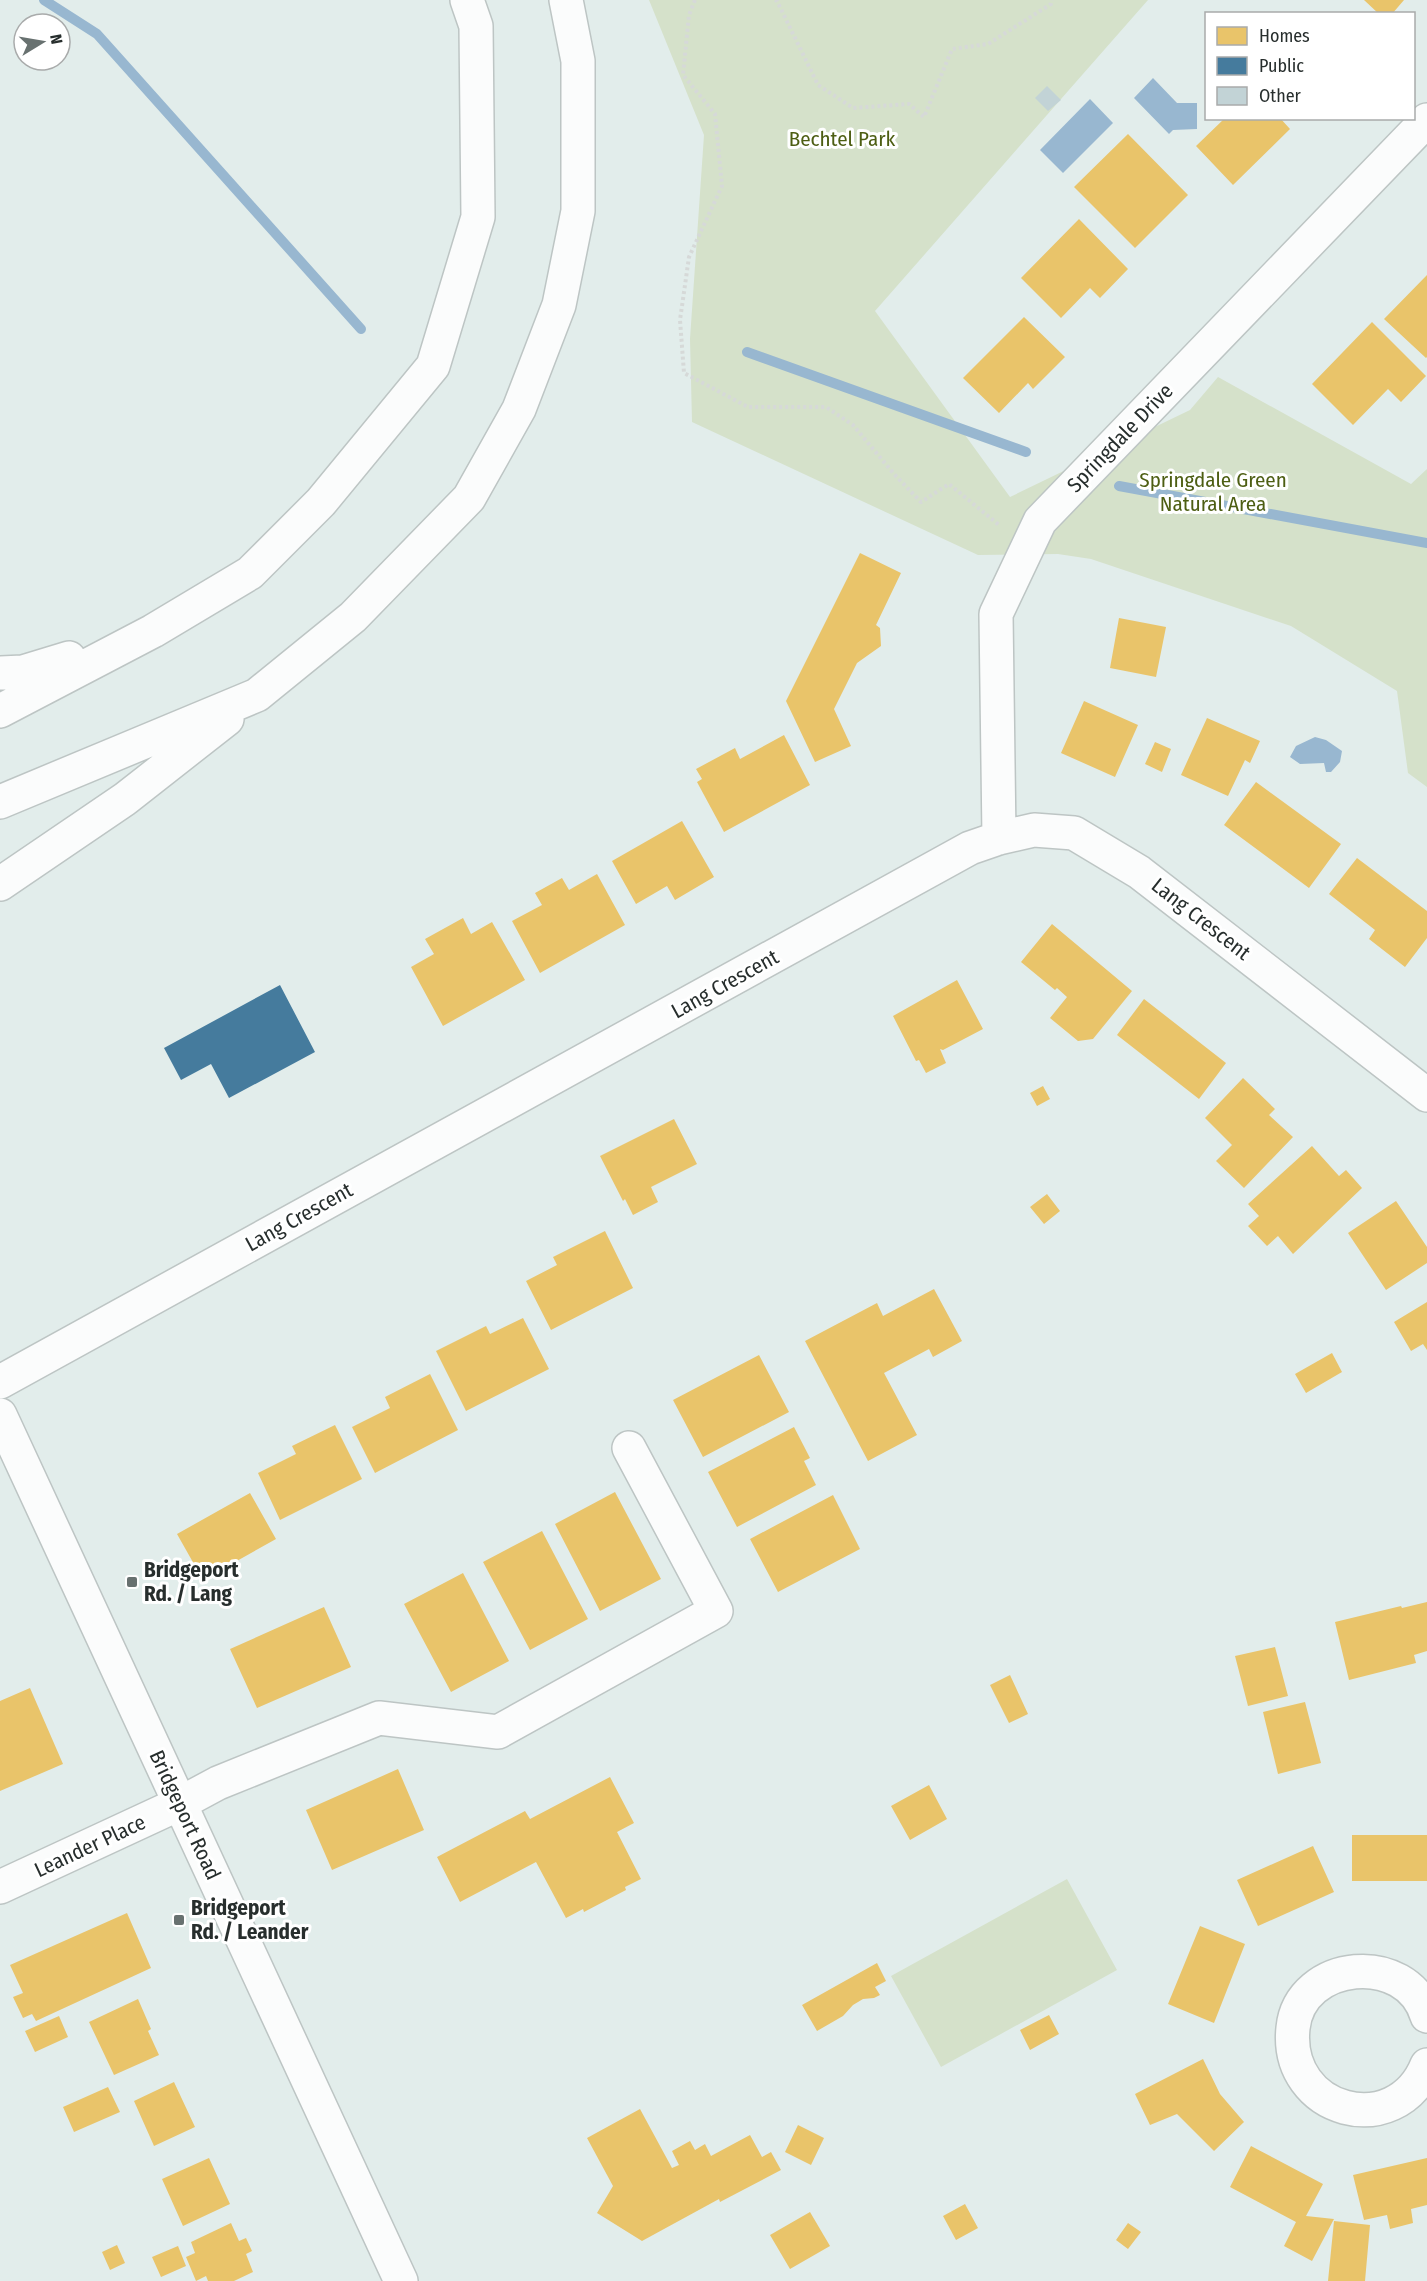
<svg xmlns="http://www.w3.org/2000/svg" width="1427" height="2281" font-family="'Fira Sans Condensed',sans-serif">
<rect width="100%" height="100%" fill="#e2edeb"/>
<path fill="#d5e1ca" d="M649 0H1148L875 311 1010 497 1190 410 1218 377 1411 484 1427 469V787L1408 773 1397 691 1291 626 1091 559 1058 554 978 555 692 422 690 339 704 135Z
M1067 1879 1117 1970 941 2067 891 1976Z"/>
<path fill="#98b7d0" d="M1153 78 1177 103H1197V129L1173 130 1169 134 1134 98Z
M1090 99 1113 123 1063 173 1040 150Z
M1315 737 1326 740 1342 751 1340 762 1331 772H1326L1324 763 1300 764 1290 757 1296 746Z"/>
<path fill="#e9c46a" d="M1364 0H1404L1392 14H1379Z
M1225 118H1280L1290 129 1233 185 1196 146Z
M1128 134 1188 195 1135 248 1074 187Z
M1079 219 1128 269 1100 298 1090 288 1061 318 1021 278Z
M1427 275V357L1426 358 1384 319Z
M1024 317 1065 357 1033 389 1028 383 999 413 963 378Z
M1372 322 1426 376 1401 402 1388 389 1353 425 1312 384Z
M860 553 901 573 876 625 880 628 881 646 857 663 834 709 851 746 815 762 786 701Z
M1119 618 1166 627 1156 677 1110 668Z
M1084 701 1138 725 1115 777 1061 753Z
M1207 718 1260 741 1250 763 1245 760 1228 796 1181 775Z
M784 735 810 785 724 832 697 782 702 779 696 769 735 748 740 759Z
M1155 742 1171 749 1162 772 1145 764Z
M1256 782 1341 844 1309 888 1224 825Z
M682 821 714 877 675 900 667 886 636 904 612 861Z
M1357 858 1427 911V938L1405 967 1369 939 1375 930 1329 894Z
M597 874 625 925 540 973 512 921 542 905 535 893 562 878 569 890Z
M463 918 471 934 492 922 525 980 443 1026 411 967 434 954 425 939Z
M1052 924 1132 991 1093 1039 1078 1041 1050 1018 1067 997 1057 988 1055 990 1021 962Z
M957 980 983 1029 943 1050 940 1049 946 1063 926 1073 919 1060 916 1061 893 1016Z
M1144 999 1226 1063 1199 1099 1117 1035Z
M1243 1078 1275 1109 1269 1115 1293 1137 1244 1188 1216 1161 1232 1145 1205 1118Z
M1043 1086 1050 1099 1037 1106 1030 1093Z
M674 1119 697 1164 651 1187 658 1202 633 1215 625 1199 623 1201 600 1156Z
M1312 1146 1339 1176 1346 1170 1362 1188 1293 1254 1278 1236 1267 1246 1248 1226 1259 1216 1248 1204Z
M1047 1194 1060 1211 1044 1224 1030 1207Z
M1396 1201 1427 1247V1263L1386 1290 1348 1233Z
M605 1231 633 1288 551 1330 526 1281 557 1265 553 1257Z
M934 1289 962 1341 933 1357 929 1349 884 1373 917 1435 868 1461 805 1341 877 1303 883 1316Z
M1427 1302V1350L1423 1344 1411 1351 1394 1322Z
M523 1318 549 1369 466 1411 436 1351 486 1326 490 1334Z
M1332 1353 1342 1372 1306 1393 1295 1374Z
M759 1355 789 1412 703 1457 673 1400Z
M430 1374 458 1430 375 1473 352 1427 390 1408 385 1397Z
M335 1425 362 1479 280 1520 258 1473 296 1454 292 1446Z
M794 1427 810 1458 804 1461 816 1485 737 1527 708 1472Z
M615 1492 661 1579 600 1611 555 1524Z
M250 1493 276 1539 203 1580 177 1534Z
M833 1495 860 1549 778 1592 750 1539Z
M542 1531 588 1619 530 1650 483 1562Z
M463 1573 509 1661 451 1692 404 1604Z
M1427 1602V1651L1414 1655 1416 1663 1349 1680 1335 1622 1401 1606 1402 1608Z
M324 1607 351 1667 257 1708 230 1649Z
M1275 1647 1288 1696 1248 1706 1235 1656Z
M1010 1675 1028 1714 1009 1723 990 1685Z
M30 1688 63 1764 0 1791V1701Z
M1305 1702 1321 1763 1278 1774 1263 1712Z
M398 1769 424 1830 332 1870 306 1810Z
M610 1777 634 1823 617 1832 641 1879 625 1887 626 1890 584 1912 583 1909 566 1918 536 1862 460 1902 437 1857 525 1811 530 1819Z
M929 1785 947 1819 910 1840 891 1806Z
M1352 1835H1427V1881H1352Z
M1313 1846 1334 1892 1258 1926 1237 1880Z
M127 1913 151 1968 36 2021 32 2014 23 2018 13 1997 23 1993 10 1965Z
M1200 1926 1245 1944 1214 2023 1168 2004Z
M877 1963 886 1981 875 1987 880 1995 874 1998 863 1999 853 2005 843 2016 817 2031 802 2005Z
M138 1999 151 2029 148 2031 159 2055 114 2075 89 2022Z
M1049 2015 1059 2034 1030 2050 1020 2030Z
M59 2016 68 2037 35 2052 25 2031Z
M1203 2059 1220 2094 1244 2122 1214 2151 1177 2114 1150 2125 1135 2094Z
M174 2082 195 2127 154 2146 134 2101Z
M108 2087 120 2112 74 2132 63 2107Z
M640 2109 672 2168 679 2165 672 2151 690 2141 695 2150 705 2144 711 2156 750 2135 762 2157 771 2152 781 2170 720 2202 719 2199 642 2241 597 2213 613 2186 587 2138Z
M798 2125 824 2138 811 2165 785 2152Z
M1251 2146 1323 2184 1306 2216 1334 2219 1312 2261 1284 2246 1296 2222 1230 2187Z
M209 2158 230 2204 183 2226 162 2179Z
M1427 2158V2205L1411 2209 1413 2223 1390 2229 1387 2215 1364 2220 1353 2175Z
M965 2204 978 2228 956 2240 943 2216Z
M810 2212 830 2246 790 2269 770 2235Z
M1334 2221 1370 2225 1365 2281H1328Z
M231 2223 239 2241 246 2238 252 2251 246 2254 253 2272 234 2281H208L206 2276 196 2281 186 2257 195 2253 191 2242Z
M1128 2223 1141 2232 1128 2249 1116 2240Z
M117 2245 125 2263 110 2270 102 2252Z
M178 2246 186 2266 161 2277 152 2257Z"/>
<path fill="#457b9d" d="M280 985 315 1052 229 1098 211 1064 181 1080 164 1048Z"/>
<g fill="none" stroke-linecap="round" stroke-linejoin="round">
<path stroke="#98b7d0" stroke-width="10" d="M44 0 97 34 361 329
M747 352 1026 452
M1119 486 1427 543"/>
</g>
<path fill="#c2d3d6" d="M1047 86 1061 100 1048 111 1035 98Z"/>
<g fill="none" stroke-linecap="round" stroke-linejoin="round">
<defs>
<path id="minor" d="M999 838 996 614 1040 521 1427 120
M0 1382 970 848 999 838 1034 830 1074 833 1139 872 1427 1095
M0 1887 179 1804 218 1783 379 1718 498 1732 716 1611 629 1448
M1427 2016C1407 1950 1300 1960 1293 2028 1284 2113 1396 2142 1427 2065"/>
<path id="major" d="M0 1415 401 2281"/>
<path id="highway" d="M0 673 23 672 69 658
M0 711 153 631 250 573 321 502 433 366 478 217 476 26 467 0
M0 802 257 695 353 617 469 498 519 409 559 305 578 211V61L566 0
M0 884 125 799 227 719"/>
</defs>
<use href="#minor" stroke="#bdc5c4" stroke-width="36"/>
<use href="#major" stroke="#bdc5c4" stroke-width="36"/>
<use href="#highway" stroke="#bdc5c4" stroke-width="36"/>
<path stroke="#d6d9d8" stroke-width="4" stroke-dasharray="3 3" stroke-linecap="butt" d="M695 0 689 15 683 75 715 114 722 186 689 257 680 320 684 373 748 407H826L853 425 894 474 921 502 949 484 999 525
M775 0 777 1 818 85 853 108 909 104 924 117 952 49 988 44 1051 4 1052 0"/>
<use href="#minor" stroke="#fbfcfc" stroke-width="33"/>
<use href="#major" stroke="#fbfcfc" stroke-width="33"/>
<use href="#highway" stroke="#fbfcfc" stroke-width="33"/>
</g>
<g fill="#687170" stroke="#fff" stroke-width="2">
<rect x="126" y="1576" width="12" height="12" rx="3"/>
<rect x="173" y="1914" width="12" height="12" rx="3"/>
</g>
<g text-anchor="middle" stroke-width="6" stroke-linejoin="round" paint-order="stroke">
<g font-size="21" fill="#4d5e13" stroke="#fff">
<text x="842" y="146">Bechtel Park</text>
<text x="1213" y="487">Springdale Green<tspan x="1213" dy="24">Natural Area</tspan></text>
</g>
<g font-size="21" fill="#272e2d" stroke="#fff">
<text transform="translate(1120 438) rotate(-46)" y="7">Springdale Drive</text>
<text transform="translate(1201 919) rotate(38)" y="7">Lang Crescent</text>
<text transform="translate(725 984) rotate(-29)" y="7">Lang Crescent</text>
<text transform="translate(299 1217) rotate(-29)" y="7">Lang Crescent</text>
<text transform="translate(185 1815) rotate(65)" y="7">Bridgeport Road</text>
<text transform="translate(90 1846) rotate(-25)" y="7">Leander Place</text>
</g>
<g font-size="21" font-weight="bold" fill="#272e2d" stroke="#fff" text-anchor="start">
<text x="144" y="1577">Bridgeport<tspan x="144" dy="24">Rd. / Lang</tspan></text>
<text x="191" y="1915">Bridgeport<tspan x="191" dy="24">Rd. / Leander</tspan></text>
</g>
</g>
<rect x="1205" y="12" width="210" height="108" fill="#ffffff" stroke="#a9abab" stroke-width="1.5"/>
<rect x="1217" y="27" width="30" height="18" fill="#e9c46a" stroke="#a9abab" stroke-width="1.5"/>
<text x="1259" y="42" font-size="18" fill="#272e2d">Homes</text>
<rect x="1217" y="57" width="30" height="18" fill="#457b9d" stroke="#a9abab" stroke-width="1.5"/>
<text x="1259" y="72" font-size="18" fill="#272e2d">Public</text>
<rect x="1217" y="87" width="30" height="18" fill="#c2d3d6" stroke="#a9abab" stroke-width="1.5"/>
<text x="1259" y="102" font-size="18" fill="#272e2d">Other</text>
<g transform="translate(42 42) rotate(79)"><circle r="28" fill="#ffffff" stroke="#a9abab" stroke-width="1.5"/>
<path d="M0-4.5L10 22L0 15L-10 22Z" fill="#687170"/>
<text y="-9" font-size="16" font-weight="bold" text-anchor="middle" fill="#272e2d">N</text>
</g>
</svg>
